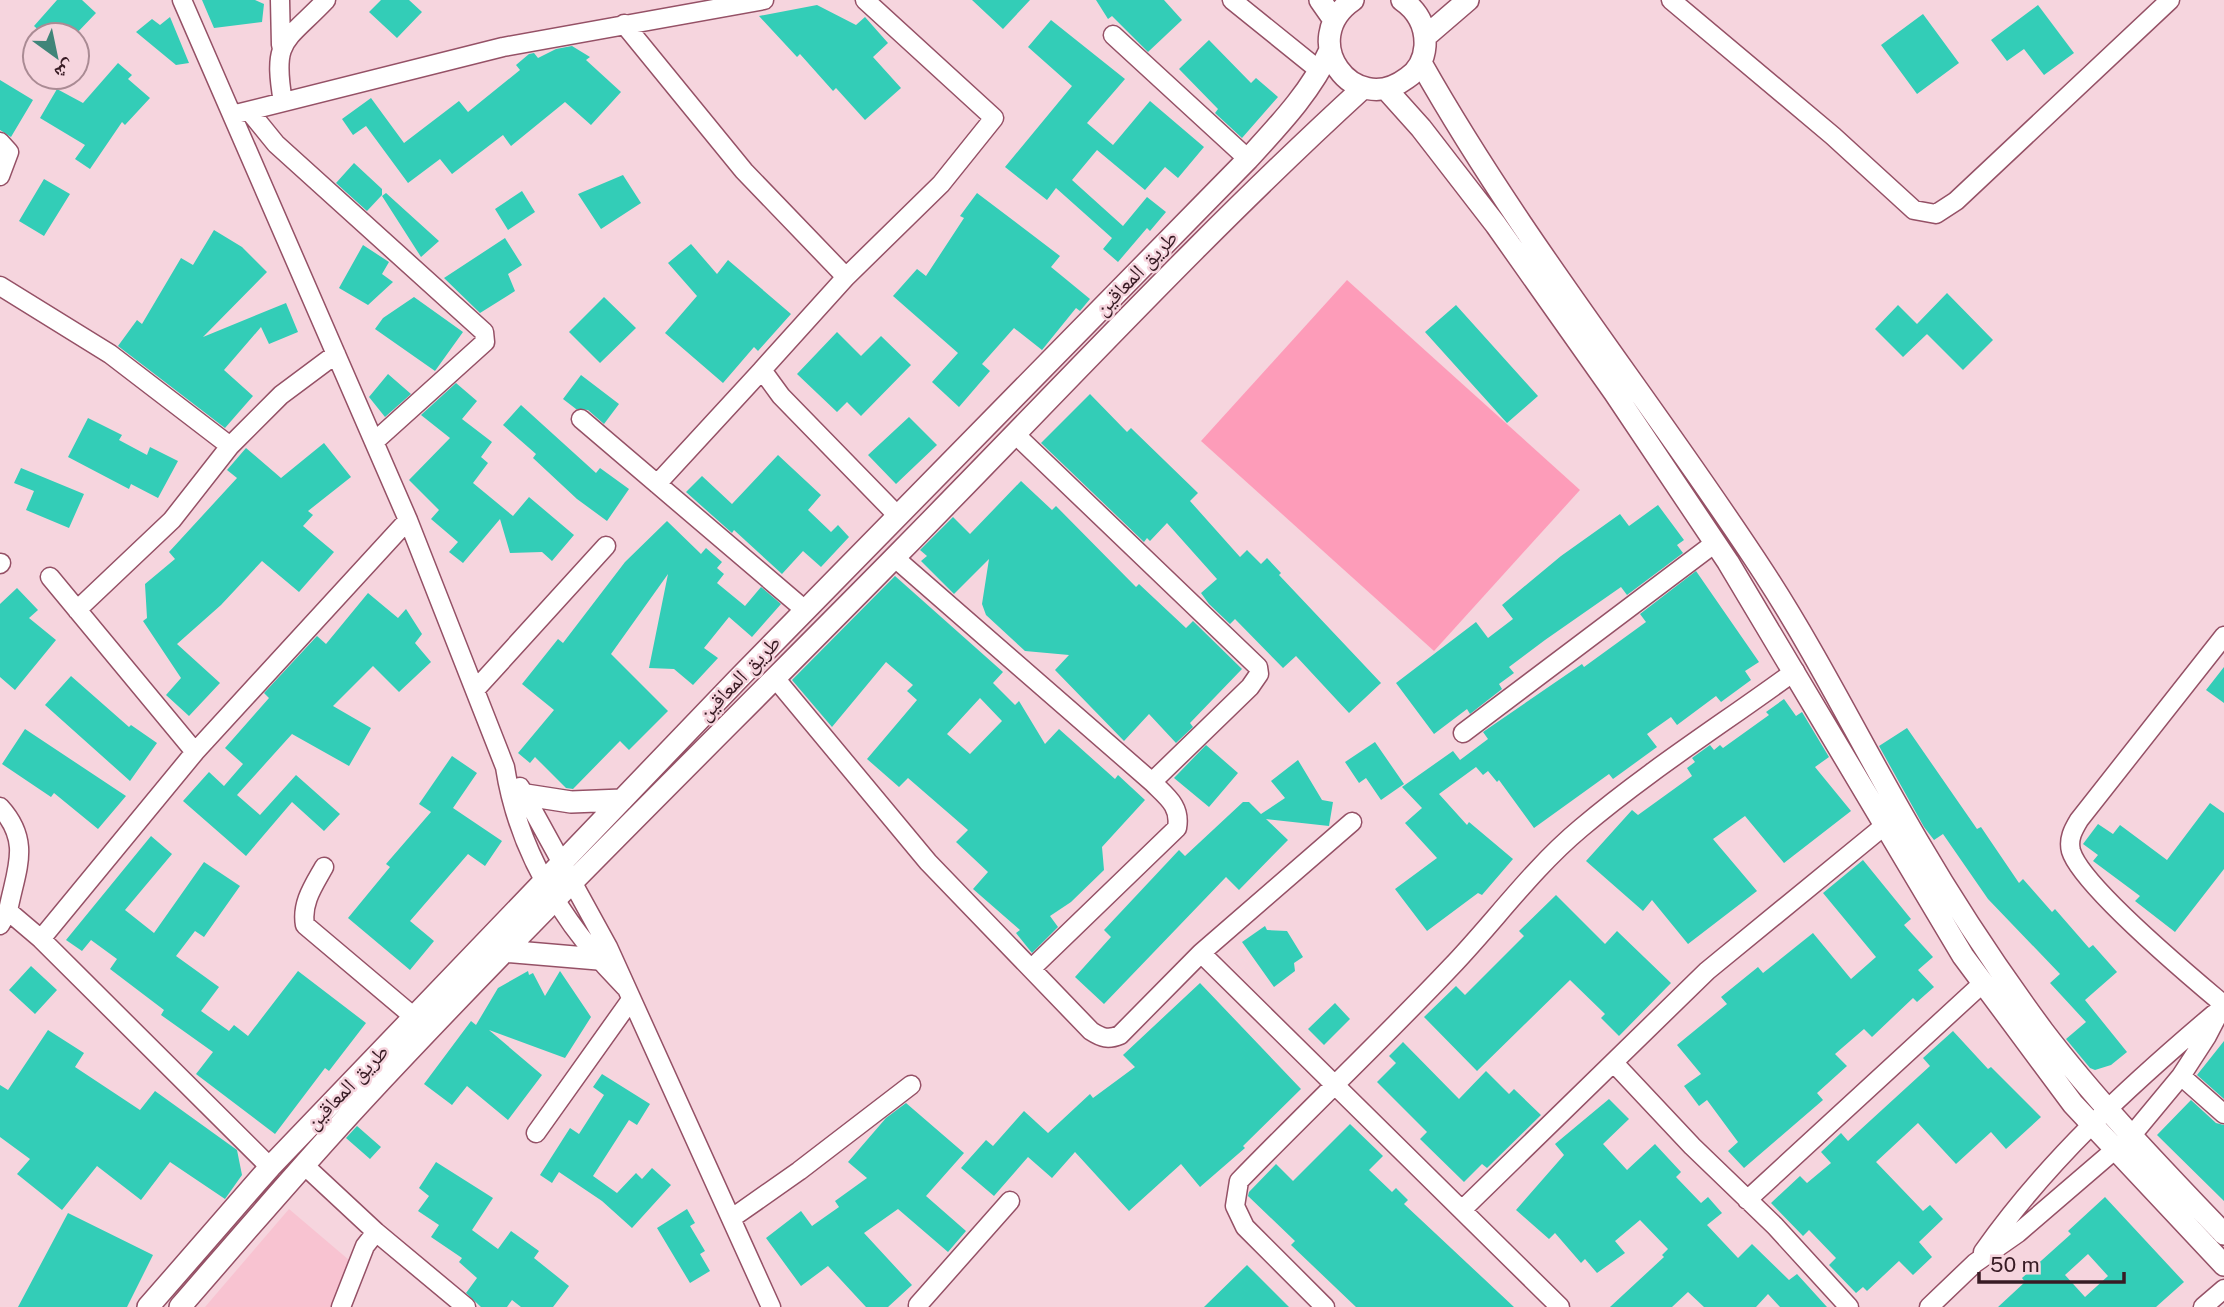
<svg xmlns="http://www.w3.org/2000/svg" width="2224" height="1307" font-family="'Public Sans','Noto Naskh Arabic',sans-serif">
<rect width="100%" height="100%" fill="#f6d5de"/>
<path fill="#f8c3d1" d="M289 1209 349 1260 335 1307H205Z"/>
<path fill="#fd9cb9" d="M1347 280 1580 490 1434 651 1201 441Z"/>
<path fill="#33cdb7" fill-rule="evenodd" d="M57 0H82L96 13 75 35H44L34 26Z
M202 0H255L264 4 262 22 214 28Z
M381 0H409L422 12 397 38 369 12Z
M972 0H1030L1003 29Z
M1096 0H1164L1182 20 1148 52 1112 16 1108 19Z
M817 5 856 25 865 17 888 43 873 57 901 88 865 120 836 88 833 91 800 54 797 57 759 16Z
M2038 5 2074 53 2044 75 2024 49 2007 61 1991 40Z
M1923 14 1959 63 1917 94 1881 45Z
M170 17 189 63 176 65 136 32 152 19 160 25Z
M1051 20 1125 79 1087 123 1113 145 1150 101 1204 147 1178 178 1165 167 1145 190 1097 150 1072 180 1123 226 1147 197 1166 212 1150 231 1147 228 1118 262 1103 249 1112 238 1056 188 1047 200 1005 167 1072 86 1028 47Z
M1209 40 1251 83 1256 78 1278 97 1242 138 1215 113 1218 109 1179 69Z
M572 46 590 57 586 60 621 92 591 125 565 102 511 146 503 135 452 174 440 159 408 183 366 126 353 135 342 119 371 98 404 143 459 101 468 112 520 70 516 65 529 54 534 53 538 58 556 49Z
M118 63 132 75 128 79 150 98 125 125 122 122 90 169 75 159 85 145 40 118 57 89 83 103Z
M0 80 33 100 11 137 0 130Z
M354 163 382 189V195L367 211 336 183Z
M623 175 641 203 601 229 578 194Z
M44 179 70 194 44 236 19 221Z
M522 191 535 212 508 230 495 209Z
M386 193 439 241 421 257 382 196Z
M977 193 1060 256 1051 267 1090 299 1080 311 1076 308 1042 350 1014 328 982 364 990 371 959 407 932 382 958 353 893 296 917 269 926 276 964 218 960 216Z
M214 230 242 247 267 272 203 337 286 303 298 332 269 344 261 327 224 370 253 396 225 428 118 346 137 320 142 324 181 258 193 265Z
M505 238 522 265 508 274 515 291 480 313 444 278Z
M691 244 717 274 728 260 791 314 758 351 754 347 723 383 665 333 697 296 668 263Z
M363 245 389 262 382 274 393 282 368 305 339 288Z
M1947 293 1993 340 1963 370 1917 324Z
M414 297 463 332 435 371 375 329 383 318Z
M604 297 636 328 600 363 569 332Z
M1456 305 1538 396 1507 423 1425 332Z
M1898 305 1927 334 1903 357 1875 329Z
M837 332 861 356 881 336 911 365 861 416 847 402 837 412 797 374Z
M388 374 411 394 385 417 369 397Z
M581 375 619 404 604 424 588 410 576 409 563 399Z
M456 383 477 401 462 419 492 442 481 457 488 463 473 483 513 516 529 497 574 535 552 561 542 552 510 553 500 519 463 563 449 552 458 542 431 519 439 510 409 480 450 438 421 415Z
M1090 394 1127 432 1131 428 1198 493 1190 501 1240 557 1247 550 1261 564 1267 558 1281 573 1279 575 1381 683 1349 713 1296 656 1283 668 1235 619 1230 624 1209 604 1201 593 1217 579 1167 523 1150 541 1147 538 1144 542 1041 443Z
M521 405 596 473 600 468 629 489 607 521 577 499 533 458 536 454 503 425Z
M909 417 937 445 896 484 868 455Z
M88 418 122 435 119 440 147 455 150 447 178 461 158 498 131 484 129 489 68 457Z
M324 443 351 477 308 511 313 515 303 526 334 552 299 592 262 561 221 605 177 644 220 683 189 716 166 695 181 678 143 621 147 618 145 584 175 559 169 552 237 478 227 470 246 448 281 478Z
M778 455 821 495 808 510 831 532 838 525 849 537 821 567 803 551 782 574 734 530 732 533 686 492 702 476 732 504Z
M21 468 84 494 69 528 26 510 34 491 14 483Z
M1021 481 1052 510 1056 506 1136 587 1139 584 1186 628 1193 621 1242 669 1190 723 1193 727 1176 743 1149 714 1124 741 1055 670 1069 655 1025 651 986 615 982 604 989 559 954 594 921 561 927 556 920 550 953 517 970 534Z
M1658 505 1684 540 1677 545 1683 553 1627 595 1621 587 1545 640 1509 667 1514 673 1499 684 1502 689 1470 714 1467 709 1434 734 1396 683 1476 622 1488 638 1513 619 1502 605 1561 556 1620 514 1629 526Z
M667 521 701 554 706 548 722 562 717 568 724 574 717 583 745 606 761 587 781 604 752 637 729 617 704 648 718 658 693 685 674 669 649 668 668 574 611 654 668 711 629 750 620 741 573 789 566 788 535 757 530 763 518 753 554 710 522 684 558 639 563 643 625 562Z
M1696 571 1759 662 1745 671 1751 680 1721 702 1716 696 1677 725 1671 717 1647 734 1657 747 1613 779 1609 774 1534 828 1499 780 1497 782 1488 771 1483 775 1476 767 1439 794 1467 825 1469 822 1513 859 1482 895 1478 893 1427 931 1395 889 1437 858 1405 823 1422 808 1402 787 1453 751 1460 760 1488 739 1483 732 1582 664 1584 667 1646 622 1640 614Z
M895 576 1003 672 993 683 1015 705 1019 701 1045 744 1059 729 1115 779 1118 775 1145 800 1102 847 1104 870 1071 902 1050 916 1058 927 1032 953 1016 933 1020 930 973 889 988 872 956 842 968 830 908 778 899 787 867 759 917 700 907 691 913 685 886 662 832 727 792 680ZM980 698 1002 721 970 754 947 734Z
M17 588 38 610 29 618 56 640 15 690 0 677V604Z
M368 593 398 618 406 609 422 634 415 643 431 662 399 692 373 666 333 706 371 728 349 766 292 734 237 795 260 815 296 775 340 814 324 831 292 802 246 856 183 801 209 772 224 786 243 764 225 748 269 698 264 693 317 636 326 644Z
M2224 667V703L2206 690Z
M71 676 129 727 131 725 157 743 130 781 45 705Z
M1784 699 1796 716 1802 712 1829 757 1815 767 1851 811 1784 863 1745 816 1713 839 1757 891 1688 944 1652 900 1643 911 1586 861 1632 810 1638 815 1692 776 1687 768 1695 762 1692 758 1710 745 1714 750 1720 745 1723 748 1769 715 1766 712Z
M1907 728 1977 829 1981 827 2019 883 2023 879 2052 912 2055 909 2089 948 2093 945 2117 972 2085 1000 2127 1052 2111 1065 2095 1070 2090 1068 2066 1039 2086 1022 2050 983 2060 974 1988 899 1943 834 1934 840 1924 827 1879 746Z
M25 729 126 796 98 829 54 793 51 797 2 764Z
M1375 742 1404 784 1381 800 1366 778 1359 783 1345 762Z
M1206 745 1238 773 1209 807 1174 778Z
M452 756 477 773 453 808 502 841 485 866 468 854 410 921 434 941 410 970 348 918 390 867 386 864 431 812 419 804Z
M1298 760 1322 800 1333 802 1329 826 1266 819 1288 840 1239 890 1226 877 1104 1004 1075 977 1111 937 1104 930 1179 850 1185 856 1243 802H1249L1261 814 1285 798 1271 781Z
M2210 803 2224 813V869L2175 932 2135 901 2140 896 2093 861 2098 855 2083 844 2098 824 2113 834 2120 825 2167 860Z
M151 836 172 854 125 910 154 933 204 862 240 886 204 937 195 931 176 956 219 987 201 1011 229 1031 234 1025 248 1036 298 971 366 1023 329 1071 325 1068 275 1134 196 1074 213 1052 161 1015 164 1010 110 969 117 959 91 940 82 951 66 940Z
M1863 860 1911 919 1904 925 1933 957 1918 970 1934 987 1917 1002 1913 998 1872 1037 1864 1029 1835 1054 1847 1066 1817 1093 1823 1100 1744 1168 1728 1151 1738 1142 1707 1100 1699 1106 1684 1086 1701 1074 1677 1045 1727 1004 1721 997 1758 967 1763 973 1813 933 1851 979 1876 957 1823 893Z
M1556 895 1605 944 1617 931 1671 983 1619 1036 1601 1018 1605 1014 1570 980 1477 1071 1424 1017 1456 986 1465 995 1524 936 1519 931Z
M1265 926 1267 930 1287 931 1303 957 1294 963 1295 971 1274 987 1242 942Z
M31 966 57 990 35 1014 9 990Z
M528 971 529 975 533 973 545 996 560 971 591 1017 565 1058 489 1030 542 1075 508 1120 467 1086 452 1105 424 1084 471 1021 476 1025 498 988Z
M1200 983 1301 1089 1243 1146 1245 1148 1200 1187 1181 1164 1129 1211 1075 1152 1052 1178 1028 1157 994 1196 961 1168 986 1140 993 1146 1024 1111 1048 1133 1090 1094 1093 1098 1135 1067 1123 1055Z
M1335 1003 1350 1019 1324 1045 1308 1029Z
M48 1030 84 1053 75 1067 140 1110 155 1091 237 1150 242 1175 225 1199 170 1162 141 1200 97 1166 62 1210 17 1174 30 1159 0 1137V1085L8 1090Z
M1953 1031 1988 1069 1991 1067 2041 1117 2006 1149 1991 1132 1956 1164 1918 1123 1876 1162 1923 1211 1930 1205 1943 1219 1919 1242 1932 1257 1913 1275 1899 1261 1867 1291 1863 1287 1856 1293 1829 1265 1836 1258 1809 1230 1803 1236 1771 1203 1800 1176 1807 1183 1831 1163 1821 1152 1841 1133 1848 1141 1930 1066 1923 1058Z
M2224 1041V1099L2197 1075Z
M1403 1042 1459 1099 1486 1071 1509 1094 1514 1089 1541 1115 1487 1168 1482 1164 1464 1182 1420 1139 1427 1132 1377 1082 1396 1063 1389 1056Z
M602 1074 650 1104 637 1125 629 1120 593 1176 617 1193 636 1173 642 1179 652 1168 671 1185 632 1228 602 1201 559 1172 552 1183 540 1175 570 1128 579 1134 604 1095 593 1087Z
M1609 1099 1629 1119 1603 1144 1627 1170 1655 1144 1681 1172 1676 1177 1701 1203 1708 1197 1722 1213 1707 1225 1738 1258 1752 1244 1789 1280 1797 1274 1827 1307H1780L1768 1294 1756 1307H1704L1688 1292 1672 1307H1610L1664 1257 1662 1255 1668 1249 1640 1220 1615 1241 1625 1253 1597 1273 1585 1259 1581 1263 1555 1233 1549 1239 1516 1210 1564 1155 1555 1144Z
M2191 1100 2216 1123 2224 1125V1201L2157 1135Z
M906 1103 964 1153 926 1196 966 1231 948 1252 898 1209 864 1233 912 1285 888 1307H866L828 1266 801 1286 766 1238 801 1211 812 1226 839 1207 835 1201 867 1178 848 1162 886 1118Z
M1350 1124 1383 1156 1369 1170 1392 1192 1396 1188 1408 1200 1404 1204 1514 1307H1356L1291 1245 1295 1241 1248 1196 1249 1192 1276 1164 1293 1181Z
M357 1126 381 1147 370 1159 346 1138Z
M436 1162 493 1198 472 1230 498 1249 511 1231 539 1251 534 1258 569 1286 553 1307H521L512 1300 507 1307H481L466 1293 477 1278 459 1262 462 1258 431 1237 439 1225 418 1211 429 1196 419 1188Z
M2105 1197 2184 1282 2156 1307H1998L2025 1282 2022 1278 2071 1234 2068 1231ZM2088 1254 2108 1276 2085 1297 2065 1275Z
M687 1209 695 1223 690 1226 705 1251 700 1254 710 1271 690 1283 657 1228Z
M68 1213 153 1255 127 1307H18Z
M1247 1265 1289 1307H1204Z"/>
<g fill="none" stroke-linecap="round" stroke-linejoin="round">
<defs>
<path id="minor" d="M182 0 408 520 505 767C518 852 565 926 625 987
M280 0 281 45
M865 0 994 118 941 184 846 277 762 370 781 396 898 516
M1232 0 1320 71
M1671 0 1833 136 1914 210 1936 214 1956 201 2170 0
M624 24 744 171 846 277
M1113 35 1248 159
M283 102C272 38 285 43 326 0
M250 112 276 144 484 332 485 342 374 442
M232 115 503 47 764 0
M0 142 9 152 0 176
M0 286 110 354 230 446 281 395 336 354
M581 419 805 610
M1015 434 1258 667 1259 674 1250 687 1152 782
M657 484 762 370
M895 558 1152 782C1167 797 1181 806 1177 828L1032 968
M0 564 1 563
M50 577 195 752
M77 610 172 520 230 446
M775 678 928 862 1091 1031C1102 1038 1108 1040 1120 1035L1201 953 1560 1307
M475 690 606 546
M1463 733 1715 543
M520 787 608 947 771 1307
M0 807C32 842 16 869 8 911
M324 867C314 885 301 903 305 925L414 1017
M0 925 8 911 41 939 270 1167
M41 939 195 752 408 520
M1201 953 1352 822
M2223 1004C2192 978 2081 885 2071 851 2068 839 2073 830 2079 820L2224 636
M1614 1063 1692 1146 1775 1226 1849 1307
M2181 1076 2224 1114
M536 1133 630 1001
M304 1165 376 1232 365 1246 341 1307
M1747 1200 1983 983
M1462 1210 1707 971 1884 826
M732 1218 799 1171 911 1085
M376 1232 466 1307
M1983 1252C2047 1161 2129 1086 2214 1014
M918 1305 1010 1201
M1325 1307 1245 1227 1235 1206 1239 1181C1309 1109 1382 1040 1451 967 1495 921 1532 869 1581 828 1648 771 1724 723 1795 671
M1929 1307 1975 1263 2018 1233 2132 1135 2181 1076 2207 1036 2224 1003
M2203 1307 2224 1289"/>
<path id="tertiary" d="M1320 0 1334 20
M1353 0C1296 39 1353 119 1407 78 1418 71 1424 59 1425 46 1426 26 1418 11 1402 0
M1425 37 1468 0
M1421 63C1522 242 1652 401 1764 573 1820 659 1865 752 1917 840 1955 905 1998 970 2043 1031 2097 1102 2162 1169 2224 1234
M1386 89 1421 128 1496 225 1614 392 1728 562 1963 956 2073 1104 2224 1265
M526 795 571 802 622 800
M504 951 598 959
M148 1307 270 1167 737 680 1248 159C1278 126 1311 92 1330 50
M180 1307C240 1238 299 1169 361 1102 535 915 719 736 899 553 1053 397 1201 236 1363 88"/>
</defs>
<use href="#minor" stroke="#955166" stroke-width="21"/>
<use href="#tertiary" stroke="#955166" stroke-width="24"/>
<use href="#minor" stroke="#fff" stroke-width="18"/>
<use href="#tertiary" stroke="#fff" stroke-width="21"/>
</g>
<g text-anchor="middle" stroke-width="5" stroke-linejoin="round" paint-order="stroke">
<g font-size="21" fill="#381b24" stroke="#f6d5de">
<text transform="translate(1136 273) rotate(-46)" y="7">طريق المعاقين</text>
<text transform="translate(739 678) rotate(-46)" y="7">طريق المعاقين</text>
<text transform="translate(347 1087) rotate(-46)" y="7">طريق المعاقين</text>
</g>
</g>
<g transform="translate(56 56) rotate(147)"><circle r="33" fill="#f6d5de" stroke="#aa8b94" stroke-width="2"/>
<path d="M0-5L12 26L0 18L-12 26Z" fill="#408579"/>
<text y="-10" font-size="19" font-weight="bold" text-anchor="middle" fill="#381b24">ش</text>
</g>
<path d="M1979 1272v10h145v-10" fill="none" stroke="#381b24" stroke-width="3.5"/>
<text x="1990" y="1272" font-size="21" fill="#381b24" stroke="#f6d5de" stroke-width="5" paint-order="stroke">50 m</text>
</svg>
